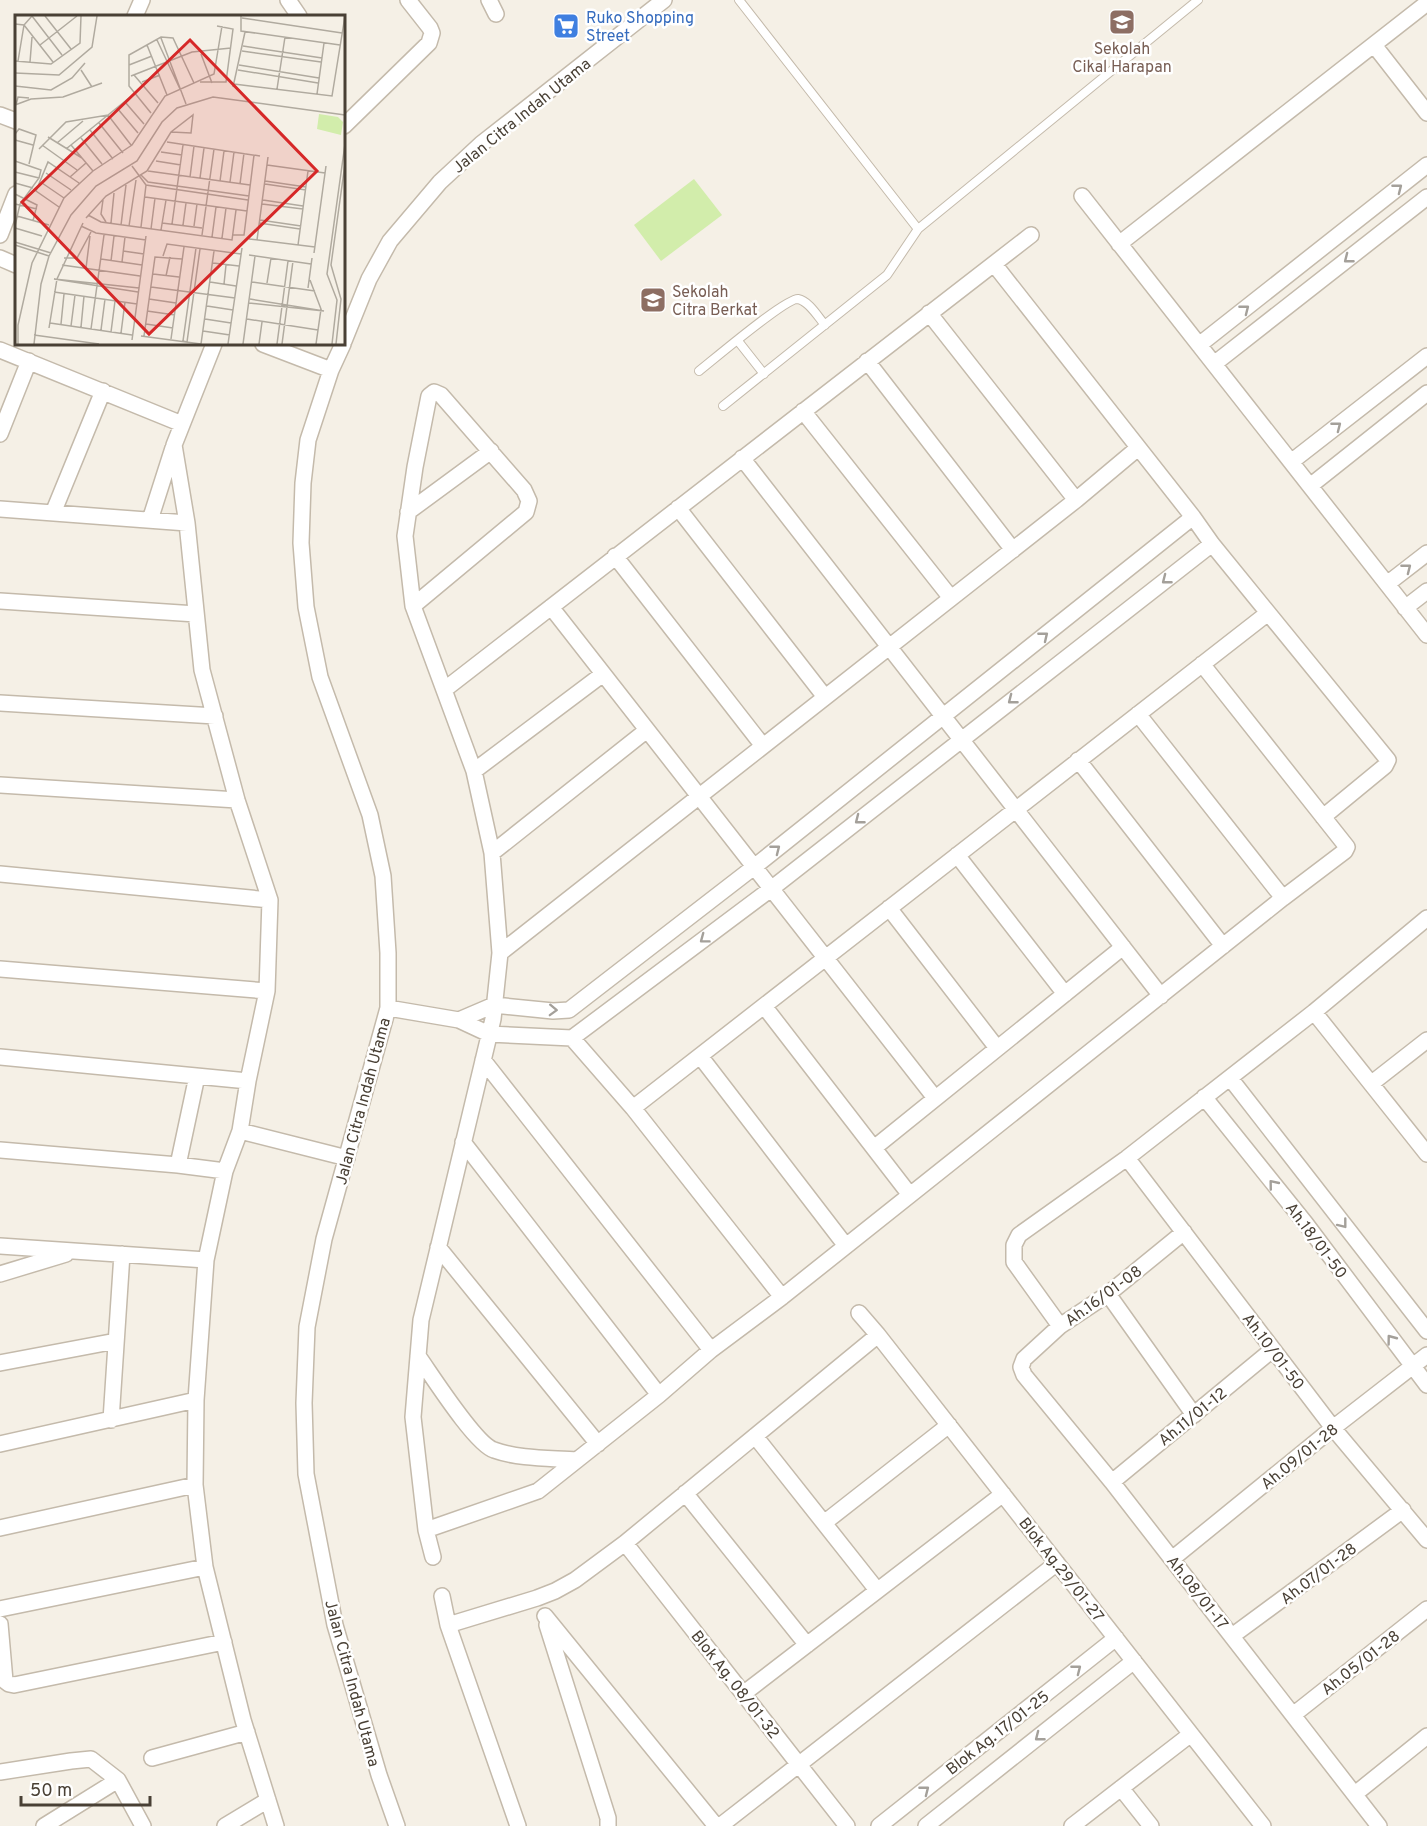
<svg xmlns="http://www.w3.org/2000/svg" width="1427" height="1826" font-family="Overpass,sans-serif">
<rect width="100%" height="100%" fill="#f5f0e6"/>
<path fill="#d2edab" d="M694 179 722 215 661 261 634 225Z"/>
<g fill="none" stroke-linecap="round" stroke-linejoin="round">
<defs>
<path id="lane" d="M739 0 918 229 1198 0
M738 341 764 374
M699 371C713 360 786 298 798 299 809 301 818 317 825 325
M723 406 887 275 918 229"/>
<path id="street" d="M288 0 299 16
M489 0 496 14
M135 16 142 0
M1374 45 1427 113
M0 115 16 121
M344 126 429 43 432 33 430 28 408 0
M1082 196 1427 635
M0 235 16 194
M1119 244 1427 3
M0 258 16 265
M994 264 1193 517 1212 544 1388 760 1385 766 1323 817
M929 313 1076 500
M344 341 369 279 390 241 440 182 481 144 664 0
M214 344 174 445 187 523 202 670 237 800 270 900 267 991 248 1081 240 1131 225 1171 206 1260 196 1400 195 1485 205 1567 243 1720 276 1826
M263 344 331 370
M343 344 331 370 308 440 303 483 301 543 306 607 320 677 370 815 383 876 388 953V1008L324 1239 307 1327 304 1403 306 1474 335 1625 379 1775 397 1826
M1199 345 1427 165
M0 350 182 424
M867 361 1013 550
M1214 364 1427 197
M803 411 951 598
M0 434 29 361
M742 458 1161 996
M1291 462 1427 356
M1310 486 1427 393
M678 508 825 697
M0 509 187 523
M408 512 491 451
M53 513 103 391
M150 520 173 448
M615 556 763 746
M1387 584 1427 553
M0 601 196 614
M413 606 526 512 529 501 524 490 441 395 434 392 429 396 415 467 405 536 413 606 474 771 492 853 500 953 493 1019 421 1320 413 1417 426 1530 433 1557
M551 607 935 1098
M1405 608 1427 591
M444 690 1031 235
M0 703 215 716
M1138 714 1283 898
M1078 760 1223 946
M474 771 603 674
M0 785 237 800
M492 853 647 730
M957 855 1065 994
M0 874 270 900
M889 908 997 1048
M500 953 1076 500 1138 448
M0 969 267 991
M764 1006 910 1195
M388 1008 459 1020 489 1034 572 1038 771 889 1212 544
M1314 1012 1427 1154
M459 1020 494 1005 553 1011 569 1010 754 867 1193 517
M572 1038 633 1108 782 1297
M700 1056 846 1246
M0 1057 248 1081
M483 1060 711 1350
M1230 1078 1427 1331
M1372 1083 1427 1040
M1204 1097 1306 1224 1427 1385
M633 1108 1268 613
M240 1131 347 1158
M463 1142 659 1395
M874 1148 1123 947
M0 1150 178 1165 225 1171
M1127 1158 1333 1428 1427 1540
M178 1165 197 1076
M1184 1232 1108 1294 1060 1326 1024 1359 1021 1367 1024 1375 1112 1482 1379 1826
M0 1246 206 1260
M438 1247 598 1444
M0 1274 66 1254
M1108 1294 1194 1415
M859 1313 878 1335 1263 1826
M1060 1326 1014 1262V1245L1019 1235 1127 1158 1314 1012 1427 918
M418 1356C431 1374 475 1444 494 1450 519 1459 550 1458 577 1460
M0 1363 116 1341
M111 1420 122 1254
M755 1436 877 1590
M0 1444 196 1400
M1112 1482 1272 1350
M685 1493 807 1645
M824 1523 949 1425
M0 1528 195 1485
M426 1530 538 1491 659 1395 711 1350 782 1297 1283 898 1345 851 1347 847 1202 664
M625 1543 847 1826
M1172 1559 1333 1428 1427 1355
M442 1596 448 1625 518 1826
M0 1609 205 1567
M545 1616 716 1826
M0 1624 5 1681 9 1684 14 1685 224 1642
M448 1625 537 1598 555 1591 575 1580 625 1543 878 1335
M547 1625 608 1818V1826
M1232 1636 1403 1510
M743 1694 1003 1494
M1293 1715 1427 1609
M152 1758 247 1732
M0 1772 71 1761 91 1759 118 1780 143 1826
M1121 1788 1151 1826
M1355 1794 1427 1736
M44 1826 118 1780
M225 1826 268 1800
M720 1826 1057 1563
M879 1826 1116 1638
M926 1826 1134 1661
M1072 1826 1191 1734"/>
</defs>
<use href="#lane" stroke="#c4baab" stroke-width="10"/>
<use href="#street" stroke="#c4baab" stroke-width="18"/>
<use href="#lane" stroke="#fff" stroke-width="8"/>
<use href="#street" stroke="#fff" stroke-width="15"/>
</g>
<defs><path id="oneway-chevron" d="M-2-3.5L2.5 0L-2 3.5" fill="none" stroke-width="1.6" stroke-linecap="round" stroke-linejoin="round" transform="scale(1.5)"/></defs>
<g stroke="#a4a09a">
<use href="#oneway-chevron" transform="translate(1398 188) rotate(-38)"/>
<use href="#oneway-chevron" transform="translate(1348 259) rotate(142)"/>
<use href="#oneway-chevron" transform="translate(1245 309) rotate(-38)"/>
<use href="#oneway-chevron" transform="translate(1337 426) rotate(-38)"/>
<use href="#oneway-chevron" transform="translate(1407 568) rotate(-38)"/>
<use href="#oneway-chevron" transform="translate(1166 580) rotate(142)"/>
<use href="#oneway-chevron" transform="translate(1044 636) rotate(-39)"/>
<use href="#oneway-chevron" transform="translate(1012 700) rotate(142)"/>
<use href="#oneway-chevron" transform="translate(859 820) rotate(142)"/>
<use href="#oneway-chevron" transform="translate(776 849) rotate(-38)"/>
<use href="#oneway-chevron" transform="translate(704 939) rotate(143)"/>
<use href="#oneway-chevron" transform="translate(553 1010) rotate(2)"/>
<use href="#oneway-chevron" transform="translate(1273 1184) rotate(-129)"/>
<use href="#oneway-chevron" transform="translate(1343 1224) rotate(52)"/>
<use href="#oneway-chevron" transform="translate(1391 1339) rotate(-127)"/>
<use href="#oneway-chevron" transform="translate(1077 1669) rotate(-38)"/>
<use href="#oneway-chevron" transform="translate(1039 1737) rotate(142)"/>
<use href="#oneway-chevron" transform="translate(925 1790) rotate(-38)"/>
</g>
<defs>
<symbol id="school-square" viewBox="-11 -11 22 22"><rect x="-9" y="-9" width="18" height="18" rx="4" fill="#8d6e63" stroke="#fff"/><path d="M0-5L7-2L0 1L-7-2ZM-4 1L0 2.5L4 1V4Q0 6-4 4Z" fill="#fff"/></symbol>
<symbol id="supermarket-square" viewBox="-11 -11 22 22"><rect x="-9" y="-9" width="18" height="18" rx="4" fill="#3f7fe0" stroke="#fff"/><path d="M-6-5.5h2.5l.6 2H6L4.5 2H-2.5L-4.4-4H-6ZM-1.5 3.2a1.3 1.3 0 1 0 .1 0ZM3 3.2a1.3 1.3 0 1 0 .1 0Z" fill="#fff"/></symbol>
</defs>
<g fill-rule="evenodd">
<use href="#school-square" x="1107" y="7" width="30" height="30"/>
<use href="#supermarket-square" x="551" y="11" width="30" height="30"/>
<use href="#school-square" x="638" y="285" width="30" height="30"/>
</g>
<g text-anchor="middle" stroke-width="5" stroke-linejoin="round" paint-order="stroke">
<g font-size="16" fill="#366cbe" stroke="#fff" text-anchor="start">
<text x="586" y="23">Ruko Shopping<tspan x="586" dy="18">Street</tspan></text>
</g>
<g font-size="16" fill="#785e54" stroke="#fff">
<text x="1122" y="54">Sekolah<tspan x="1122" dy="18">Cikal Harapan</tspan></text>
<text x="672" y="297" text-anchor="start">Sekolah<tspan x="672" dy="18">Citra Berkat</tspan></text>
</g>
<g font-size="16" fill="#494035" stroke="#fff">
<text transform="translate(521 115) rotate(-39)" y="6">Jalan Citra Indah Utama</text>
<text transform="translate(362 1101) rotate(-75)" y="6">Jalan Citra Indah Utama</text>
<text transform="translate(1317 1240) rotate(53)" y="6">Ah.18/01-50</text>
<text transform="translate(1103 1295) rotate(-36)" y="6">Ah.16/01-08</text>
<text transform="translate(1274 1351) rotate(53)" y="6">Ah.10/01-50</text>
<text transform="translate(1192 1416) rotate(-39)" y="6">Ah.11/01-12</text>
<text transform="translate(1299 1456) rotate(-39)" y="6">Ah.09/01-28</text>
<text transform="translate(1062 1569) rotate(52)" y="6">Blok Ag.29/01-27</text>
<text transform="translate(1318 1573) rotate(-37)" y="6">Ah.07/01-28</text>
<text transform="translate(1198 1592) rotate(52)" y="6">Ah.08/01-17</text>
<text transform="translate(1360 1662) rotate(-38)" y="6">Ah.05/01-28</text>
<text transform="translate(353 1683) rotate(75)" y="6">Jalan Citra Indah Utama</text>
<text transform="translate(736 1684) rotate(52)" y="6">Blok Ag. 08/01-32</text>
<text transform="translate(997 1732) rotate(-38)" y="6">Blok Ag. 17/01-25</text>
</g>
</g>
<g transform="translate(15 15)">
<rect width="330" height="330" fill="#f5f0e6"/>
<path d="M304 99 323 102 328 107 326 120 302 114Z" fill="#d2edab"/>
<path fill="none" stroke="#b0aa9f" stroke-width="1.5" d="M17 1 47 40M30 1 56 34M226 1V16L325 30M227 3 327 18M0 9 9 10 38 47M146 23 171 89M142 25 165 74M25 30 62 1M132 30 152 80M228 31 307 43M227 36 306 47M186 39 197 68M0 46 36 49 65 28 66 1M3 46 9 10 17 1M15 47 17 22M114 50 137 41M224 50 304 63M66 55 77 72M223 55 303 68M0 58 44 60 77 32 82 1M119 60 143 88M116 61 177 37 216 33M127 67 145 60M185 67H211L218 14 202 11M219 69 317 81 330 1M0 71 36 75 57 63 70 48M218 72 230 17M262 74 270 22M302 79 309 28M110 87 129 109M0 90 16 84 48 82 87 68M1 90 3 82 14 83M102 93 123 118M136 98 114 71V40L146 22 158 23 179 68M84 108 108 138M75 115 98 144M0 119 4 114 21 120 14 149M33 122 67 143M66 123 87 149M0 125 18 130M152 127 245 141M42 128 68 106M27 130 62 155M56 130 78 156M24 134 51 107 93 100 116 130M51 134 114 83M146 137 167 140M0 146 26 155 24 163 5 189 0 211M141 146 166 150M252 150 310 158M117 151 131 170 233 185M133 156 235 170M0 157 24 163M31 158 56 175M126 160 133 167 234 181M55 162 71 148M175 162 179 131M185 163 189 133M205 166 209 136M250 166 291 172M215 167 219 137M0 168 18 173M27 168 49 183M225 169 229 138M250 169 291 175M0 179 22 190 18 206M130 182 232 196M88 185 86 199 91 207M248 185 288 191M0 189 22 194M247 189 288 194M44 192 21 176 33 147 64 168M73 200 86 207 217 225 221 195M2 201 34 210M71 203 91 181 132 156 156 117 178 100 176 118 156 117M245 205 286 211M96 208 99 178M147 208 187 213M244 208 285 214M157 209 168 130M106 210 111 170M168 210 171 188M66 211 81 218 131 225M114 211 121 165M179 211 182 189M126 212 131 170M0 213 27 221M136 214 140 183M146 215 151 185M187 220 199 134M218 220H229L239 140M197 222 201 192M207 223 211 193M234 224 300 232M242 225 253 142M0 227 36 238M0 230 34 241M283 230 293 156M108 236 129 239M299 238 311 151M234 240 296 249M148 241 152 229 226 239M49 243H62L76 217M86 244 127 250M96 246 99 221M107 247 110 222M198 248 224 251M47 250 125 261M71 253 75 221M138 259 164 262M151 261 155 242M295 265 306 294 301 329M195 267 221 271M237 267 300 276M252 268 256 243M209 269 211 250M136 272 220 283M293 273 297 243M39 277 122 289M123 277 39 264 124 273M134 284 161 288M234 288 309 296 235 284M192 291 218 295M132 296 160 300M190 304 216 308M232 304 303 315M35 308 117 320M46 309 49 279M131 309 158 313M56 311 60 280M66 312 69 281M34 313 42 264 68 208M76 314 89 220M86 315 90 284M188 316 215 320M96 317 100 286M106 318 110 287M19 320 84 329M126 321 186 329M129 321 140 242 167 244M156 324 169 232M117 325 131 221M172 327 168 326 181 233M172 327 185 234M3 329V310L17 248 49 183 78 156 117 130 150 81 199 59 207 11M19 329 26 269 34 241 56 200 81 171 122 146 147 107 162 93 198 82 330 100M186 329 199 236M213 329 227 233M228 329 240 241M244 329 247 307M262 329 273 246M267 329 278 246M317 329 322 285 312 259 330 129M321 329 326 284 316 250 330 149"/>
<path fill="#d62828" fill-opacity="0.15" stroke="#d62828" stroke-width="3" d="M175 25 302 156 134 319 7 187Z"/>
<rect width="330" height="330" fill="none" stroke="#494035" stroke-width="3"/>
</g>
<path d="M21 1796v9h129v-9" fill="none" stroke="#494035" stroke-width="3"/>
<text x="30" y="1796" font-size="18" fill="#494035" stroke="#ffffff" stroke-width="4.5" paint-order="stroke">50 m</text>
</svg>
